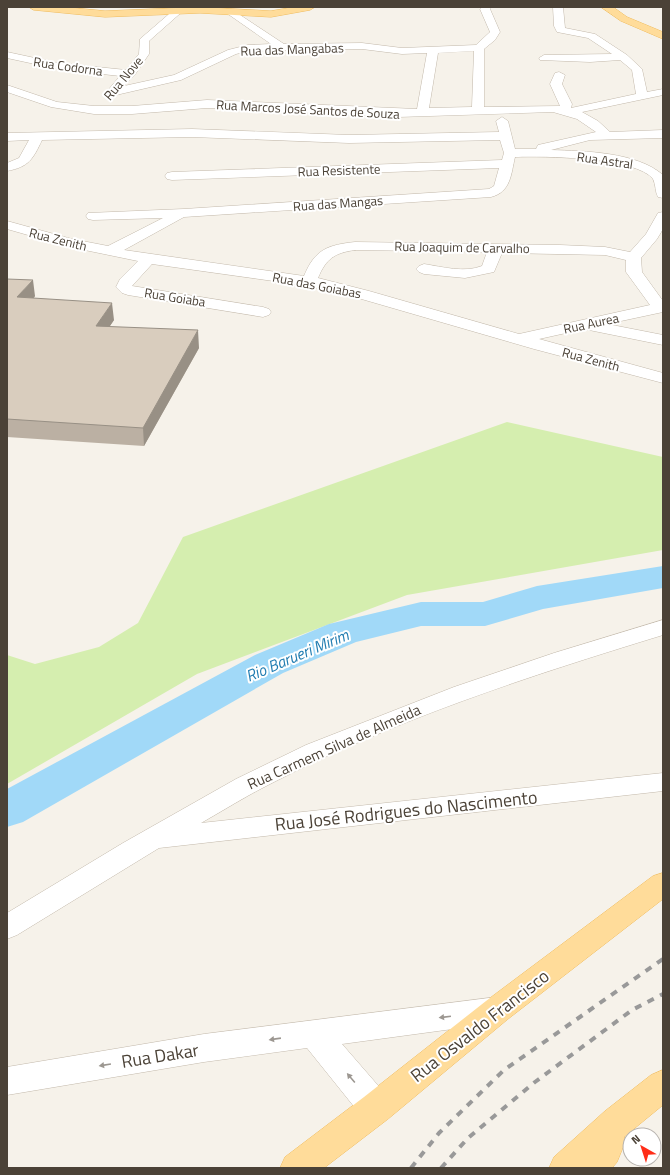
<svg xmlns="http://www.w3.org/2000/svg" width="670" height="1175" font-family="'Titillium Web',sans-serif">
<rect width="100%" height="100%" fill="#f6f2ea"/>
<path fill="#d5eeaf" d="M507 422 663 457V550L407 595 197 674 7 784V655L35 664 99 647 138 623 183 537Z"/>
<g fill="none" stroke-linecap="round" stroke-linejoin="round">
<path fill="#a1d9f8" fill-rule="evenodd" d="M663 566V588L543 609 485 626H421L356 642 283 673 23 822 7 827V789L255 655 329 624 421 602H483L537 586Z"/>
<defs>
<path id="minor" d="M179 7 184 10 149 41V54L134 76 124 86 174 75 228 50 248 45 271 44 228 14 226 12 231 9 284 44 362 43 402 48 476 45 490 32 480 9 482 7H492L490 9 500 32 495 40 484 49V107L560 106 550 84 555 73 559 72 565 75 562 84 572 104 571 108 636 94 632 70 620 60 590 62 540 60 539 58 544 55 612 54 588 38 557 32 554 26 553 7H563L565 28 595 34 627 55 642 69 647 92 663 89V95L582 112 598 121 610 132 663 130V138L590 140 551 150C584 151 637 152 663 175V198L658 197C655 192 656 185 653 179 637 157 542 156 515 157 511 174 511 192 491 197L184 217 124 250 304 276C315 249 328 245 355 242L560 245 605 247 630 252 646 234 658 213 663 212V229L657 239 641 258 642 272 663 301V312L607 324 663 335V345L584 329 539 339 663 373V383L534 349 358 298 309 286 152 264 132 286 263 307 269 309 271 312 269 315 263 317 128 295 122 293 116 287 120 279 138 261 70 247 7 229V221L72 239 108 246 163 218 93 220 88 219 86 216 88 213 184 209 489 189 494 186 499 168 172 180 167 179 165 176 167 173 172 172 502 160 504 153 500 140 349 143 192 137 42 140C33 159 29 167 7 171V163L19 158 29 140 7 141V133L192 129 349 135 499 132 496 121 502 117 508 121 515 149H536L538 145 596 132 577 119 553 112 398 117 207 108 132 114H94L51 107 7 92V85L57 102 94 106H132L207 100 417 109 427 53 402 54 362 49 248 51 236 54 181 80 116 95 110 98 104 95 120 76 58 69 7 58V52L58 63 126 70 139 54 140 39 176 8ZM474 51 472 107 429 108 438 53ZM355 250 487 252 482 266C464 273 443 267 424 264L419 266 416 269 419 272 424 274 465 278 494 272 502 253 605 255 626 260V272L650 305 519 334 369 291 318 278C326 259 334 253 355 250Z
M663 620V635C529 676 394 720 270 784 246 796 224 810 201 823L663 773V791L159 848 17 935 7 939V913L123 843 236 779 306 745 454 687 554 653Z
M497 997 508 1001 512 1010 508 1019 497 1023 342 1044 388 1097 393 1108 388 1119 376 1123 364 1119 307 1048 204 1062 7 1095V1067L204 1034Z"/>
<path id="major" d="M29 7H64L105 11 200 7 271 11 294 7H315L310 10 271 17 200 13 105 17 34 10Z
M601 7H613L627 17 663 32V39L621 21Z
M663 873V899L508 1019 388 1119 324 1168H280L285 1157 364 1097 486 1001 653 876Z
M663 1070V1105L624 1137 626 1140 617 1162 612 1168H549L554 1157 605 1111 651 1075Z"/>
</defs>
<use href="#minor" stroke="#c3b9ab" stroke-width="1"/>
<use href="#major" stroke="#f0bc5e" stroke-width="1"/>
<use href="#minor" fill="#fff" fill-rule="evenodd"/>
<use href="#major" fill="#ffdc9a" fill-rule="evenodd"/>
<path stroke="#999" stroke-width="4" stroke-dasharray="7 7" stroke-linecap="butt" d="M411 1168 439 1133 504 1070 663 959
M441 1168 468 1138 535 1082 632 1010 663 994"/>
</g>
<path fill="#bbb0a3" d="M7 279 35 296 34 298 114 320 109 327 199 348 144 446 7 437Z"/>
<path fill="#989085" d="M33 280 35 296 20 314 17 297Z
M112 303 114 320 98 344 96 326Z
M198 330 199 348 144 446 143 428Z"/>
<path fill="#d9cdbe" stroke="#989085" d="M7 279 33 280 17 297 112 303 96 326 198 330 143 428 7 419Z"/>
<defs><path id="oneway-solid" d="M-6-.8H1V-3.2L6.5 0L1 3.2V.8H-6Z"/></defs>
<g fill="#9c9791">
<use href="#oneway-solid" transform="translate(445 1017) rotate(173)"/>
<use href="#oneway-solid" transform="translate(275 1039) rotate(172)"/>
<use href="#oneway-solid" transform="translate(105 1065) rotate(171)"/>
<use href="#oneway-solid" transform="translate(351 1078) rotate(-130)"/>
</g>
<g text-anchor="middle" stroke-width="4" stroke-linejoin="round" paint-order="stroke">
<g font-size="13" fill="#4b4237" stroke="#fff">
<text transform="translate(292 49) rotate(-2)" y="5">Rua das Mangabas</text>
<text transform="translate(68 66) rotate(8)" y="5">Rua Codorna</text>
<text transform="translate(123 78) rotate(-50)" y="5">Rua Nove</text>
<text transform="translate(308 109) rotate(3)" y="5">Rua Marcos José Santos de Souza</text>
<text transform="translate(605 160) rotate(8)" y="5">Rua Astral</text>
<text transform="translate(339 170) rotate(-2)" y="5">Rua Resistente</text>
<text transform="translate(338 203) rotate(-4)" y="5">Rua das Mangas</text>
<text transform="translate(58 239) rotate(14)" y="5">Rua Zenith</text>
<text transform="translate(462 247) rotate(1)" y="5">Rua Joaquim de Carvalho</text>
<text transform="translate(317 285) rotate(11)" y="5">Rua das Goiabas</text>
<text transform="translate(175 297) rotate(9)" y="5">Rua Goiaba</text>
<text transform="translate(591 323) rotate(-12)" y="5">Rua Aurea</text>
<text transform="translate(591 359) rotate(15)" y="5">Rua Zenith</text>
</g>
<g font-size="15" fill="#4b4237" stroke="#fff">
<text transform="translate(334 747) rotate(-24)" y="5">Rua Carmem Silva de Almeida</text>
</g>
<g font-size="16" font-style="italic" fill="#227db1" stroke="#fff">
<text transform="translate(297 655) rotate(-23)" y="6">Rio Barueri Mirim</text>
</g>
<g font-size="18" fill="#4b4237" stroke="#fff">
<text transform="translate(406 811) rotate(-6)" y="6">Rua José Rodrigues do Nascimento</text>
<text transform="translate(480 1026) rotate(-38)" y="6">Rua Osvaldo Francisco</text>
<text transform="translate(160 1056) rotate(-9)" y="6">Rua Dakar</text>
</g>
</g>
<rect width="670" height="1175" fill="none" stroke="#4b4237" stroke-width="16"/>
<g transform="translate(642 1147) rotate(321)"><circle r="19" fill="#ffffff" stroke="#b7b3af"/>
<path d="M0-3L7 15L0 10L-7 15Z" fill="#ff2d18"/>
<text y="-6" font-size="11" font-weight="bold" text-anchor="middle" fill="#4b4237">N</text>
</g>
</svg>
